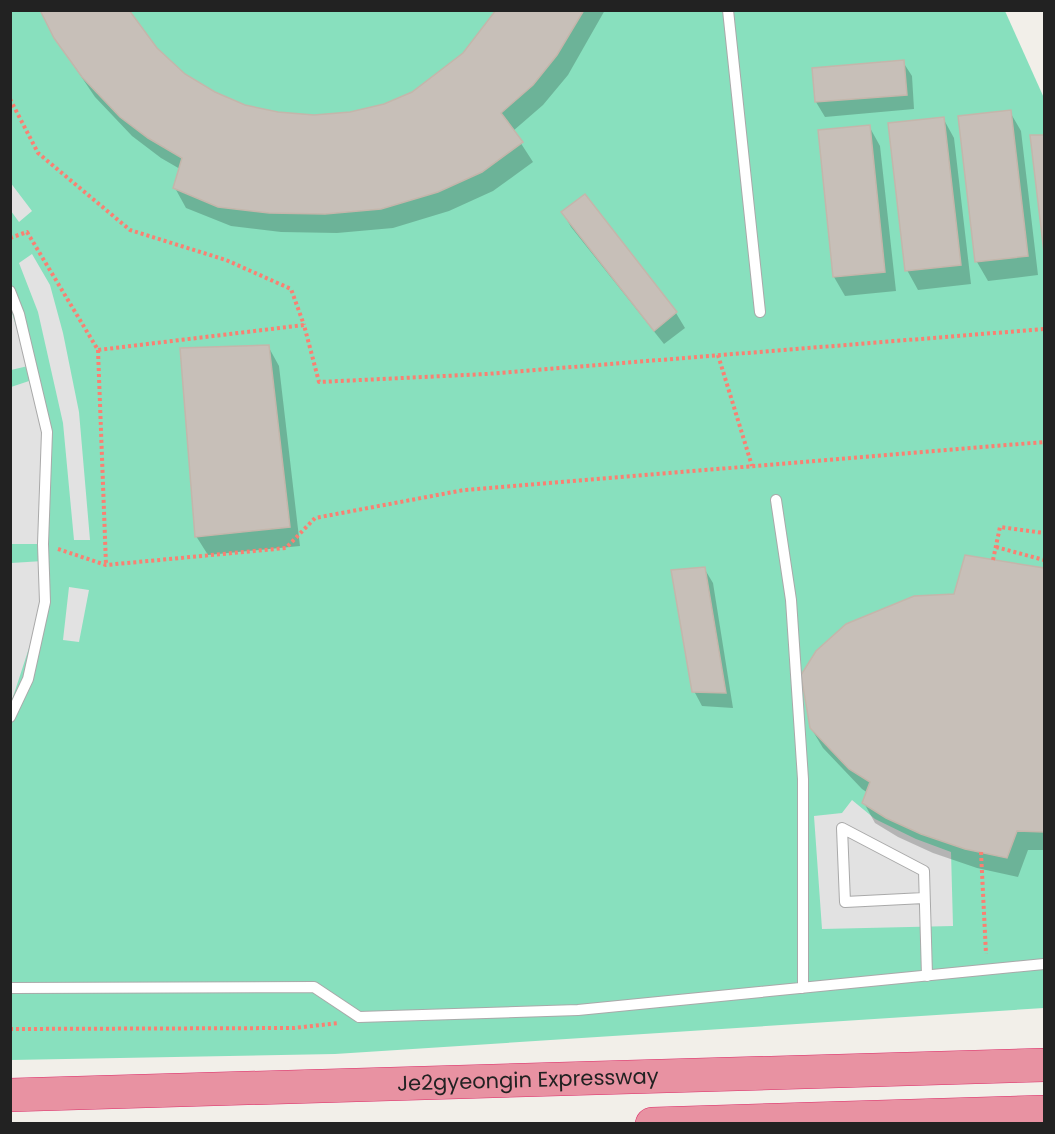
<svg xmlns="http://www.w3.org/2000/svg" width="1055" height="1134" font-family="Poppins,sans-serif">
<rect width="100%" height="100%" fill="#f2efe9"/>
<path fill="#88e0be" d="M10 11H1005L1044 98V1008L335 1054 11 1060Z"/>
<path fill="#e2e2e2" d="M10 182 32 211 19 222 11 211Z
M32 254 50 285 63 333 79 412 90 540H74L63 423 38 312 19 263Z
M10 306 28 366 11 370H10Z
M29 381 42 430 43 544H11V387Z
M43 561 42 601 30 645 11 703V563Z
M69 587 89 590 79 642 63 640Z
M852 800 875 819 916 839 951 852 953 926 822 929 814 816 842 813Z"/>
<path fill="#0003" d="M498 10H605L568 75 543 105 513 131 533 162 493 191 449 211 393 228 337 233 281 232 231 226 186 208 175 188 180 169 161 158 132 136 95 97 55 38 156 49 184 75 214 93 245 106 277 114 314 116 351 114 385 105 413 93 464 54Z
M903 62 912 76 914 109 825 117 816 102 813 69Z
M1010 112 1021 131 1038 275 988 281 977 262 960 117Z
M943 118 954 138 971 284 918 290 907 270Z
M869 126 880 146 896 291 845 296 834 277Z
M1044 136V240L1032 137Z
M584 196 676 313 685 328 664 344 571 227 563 213Z
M268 346 279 366 300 546 208 555 196 536Z
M966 556 1044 570V850H1028L1018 877 977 868 933 853 898 837 875 823 864 803 868 793 862 789 823 748 811 728 956 595Z
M704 568 713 583 733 708 702 706 694 691Z"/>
<path fill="#c7bfb8" stroke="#c4b6ab" stroke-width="1.5" d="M40 10H129L157 48 185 74 215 92 245 105 278 112 314 115 350 112 384 104 412 92 463 53 496 10H584L557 55 533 85 501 113 523 142 482 172 438 192 381 209 325 214 269 213 218 207 173 188 182 158 148 138 120 117 82 77 54 38Z
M904 60 907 95 815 102 812 68Z
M1011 110 1028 256 975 262 958 116Z
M944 117 961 265 905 271 888 123Z
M870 125 885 272 833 277 818 130Z
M1030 135H1044V253Z
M585 194 677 312 654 331 561 212Z
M269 345 290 527 195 537 180 348Z
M965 555 1044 568V832L1017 831 1007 858 965 849 921 834 886 818 862 803 870 782 849 769 810 728 801 675 816 651 846 624 914 596 954 594Z
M705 567 726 693 692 692 671 570Z"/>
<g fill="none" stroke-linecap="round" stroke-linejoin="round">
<defs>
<path id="lane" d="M728 10 760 312
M10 291 19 314 47 432 43 544 45 602 28 679 10 717
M776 500 791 600 803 779V988
M924 898 845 902 842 828 924 871 927 976
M10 988 314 987 359 1017 578 1010 1044 964"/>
<g id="highway">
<path id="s1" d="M10 1095 1044 1065"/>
<path d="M652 1124 1044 1112"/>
</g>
</defs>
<use href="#lane" stroke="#a9a9a9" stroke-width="12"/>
<use href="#highway" stroke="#dc2a67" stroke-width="34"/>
<path stroke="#fa8072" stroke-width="4" stroke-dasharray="3 3" stroke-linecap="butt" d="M10 99 38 153 130 230 226 260 291 289 304 325
M10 238 27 232 98 350 304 325 319 382 486 374 1044 329
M98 350 106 565
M718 355 752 466
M996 547 1044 560
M58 549 106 565 286 548 315 518 464 490 1044 442
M993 560 1000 527 1044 533
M981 852 986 954
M10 1029 294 1028 339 1023"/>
<use href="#lane" stroke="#fff" stroke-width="10"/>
<use href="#highway" stroke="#e892a2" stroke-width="33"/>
</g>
<g text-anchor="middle" stroke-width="6" stroke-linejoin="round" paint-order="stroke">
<g font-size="21" fill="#222" stroke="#fff">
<text dy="7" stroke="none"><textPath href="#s1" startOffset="518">Je2gyeongin Expressway</textPath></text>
</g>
</g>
<rect width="1055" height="1134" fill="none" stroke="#222222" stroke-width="24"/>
</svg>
